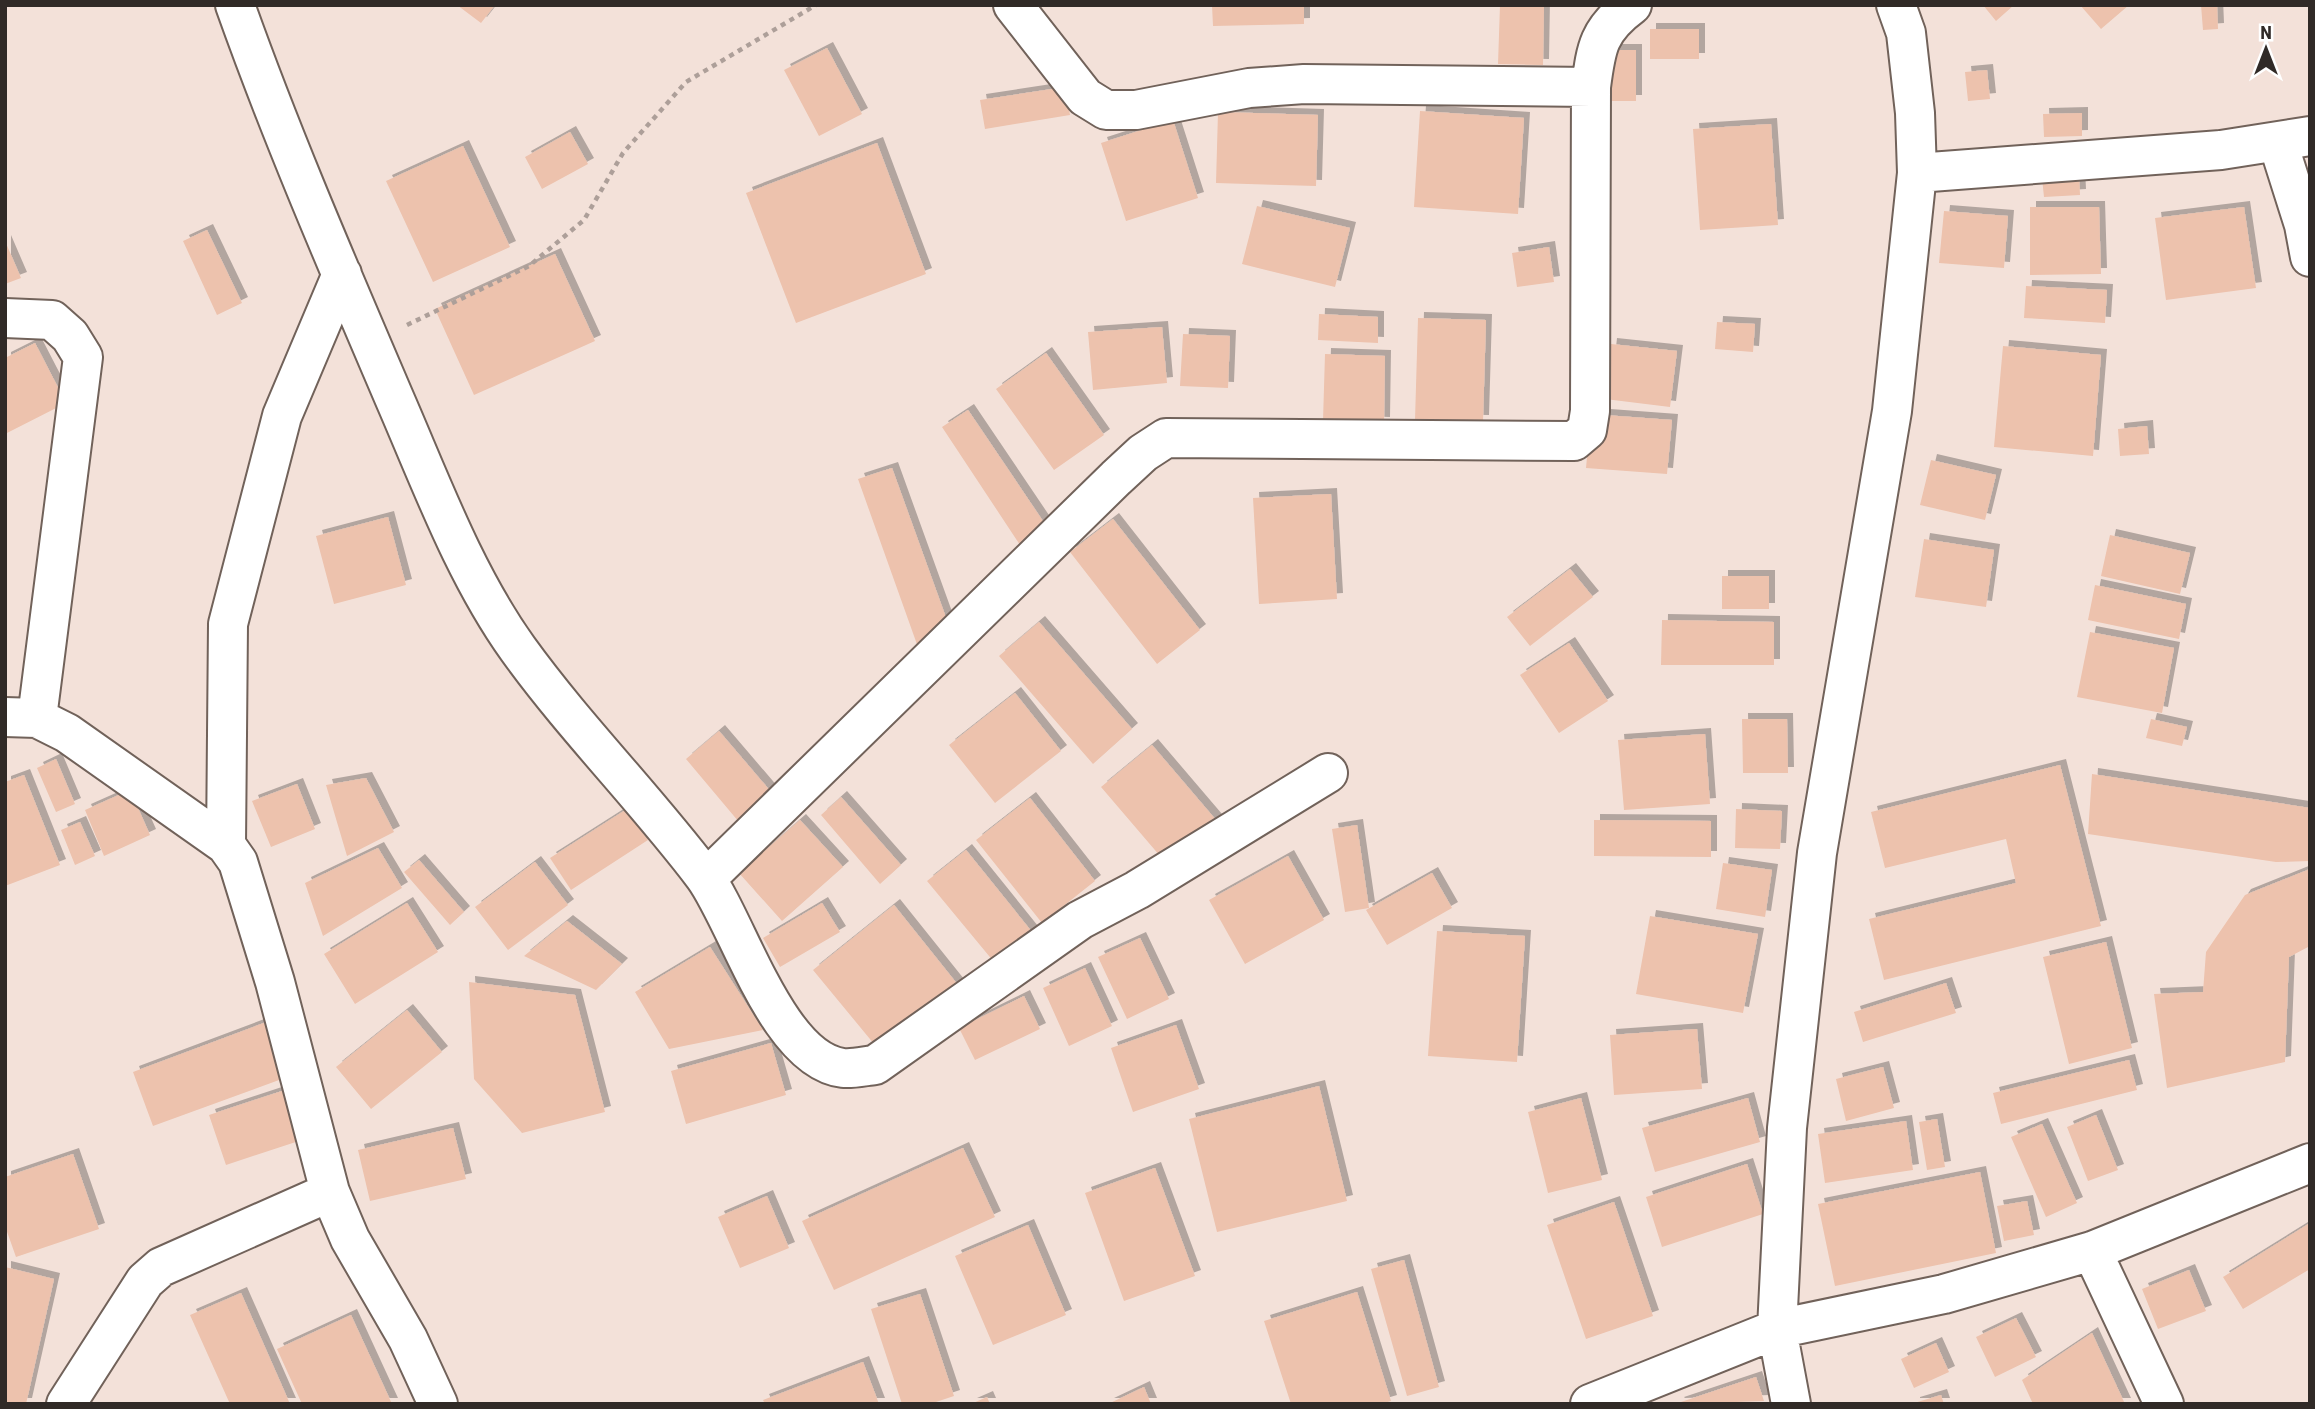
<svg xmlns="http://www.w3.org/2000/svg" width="2315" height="1409" font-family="'Roboto Condensed',sans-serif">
<defs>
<filter id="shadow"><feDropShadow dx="6" dy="-6" stdDeviation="0" flood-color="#0004"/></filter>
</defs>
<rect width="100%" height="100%" fill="#f3e1d9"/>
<path fill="#edc2ad" filter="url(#shadow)" d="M457 5H495L481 23Z
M1212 5H1304V24L1213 26Z
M1500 5H1544L1543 65 1498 64Z
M1983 5H2014L1996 21Z
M2080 5H2129L2101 29Z
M2201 5H2217L2218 29 2203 30Z
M1650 29H1699V59H1650Z
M827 48 862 114 819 136 784 70Z
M1608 50H1636V101H1608Z
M1987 70 1990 99 1968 101 1965 72Z
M1065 87 1070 115 985 129 980 100Z
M1420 111 1524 118 1518 214 1414 207Z
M1218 112 1318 115 1316 186 1216 183Z
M2082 113V136L2044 137 2043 114Z
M1173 120 1198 198 1126 221 1101 143Z
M1771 124 1778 225 1700 230 1693 129Z
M570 132 588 164 542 189 525 157Z
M877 143 926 274 796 323 746 193Z
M463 146 510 247 433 282 386 181Z
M2079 174 2080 195 2044 197 2042 178Z
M1257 206 1350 228 1335 287 1242 264Z
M2030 207H2099L2101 274 2030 275Z
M2244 207 2256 288 2166 300 2155 218Z
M1944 211 2008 216 2004 268 1939 263Z
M207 230 242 303 217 315 183 241Z
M5 241 21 278 5 284Z
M1549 247 1554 282 1517 287 1512 253Z
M555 254 595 341 474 395 435 309Z
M2026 286 2107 290 2105 323 2024 318Z
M1319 314 1378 317V343L1318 340Z
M1418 318 1486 320 1483 421 1415 420Z
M1717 322 1755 324 1753 352 1715 349Z
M1162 327 1167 383 1093 390 1088 332Z
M1183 334 1230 336 1228 388 1180 386Z
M35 343 66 403 5 434V358Z
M1611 344 1677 351 1670 407 1605 399Z
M2003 346 2101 355 2093 456 1994 447Z
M1046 353 1104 435 1054 470 996 389Z
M1325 354 1385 356 1384 423 1323 421Z
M968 410 1051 533 1024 551 942 427Z
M1591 414 1672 420 1667 474 1586 468Z
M2147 426 2149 454 2120 456 2118 429Z
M1931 460 1996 475 1985 520 1920 505Z
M892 468 953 637 919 650 858 479Z
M1331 494 1337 599 1259 604 1253 498Z
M388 517 406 585 334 604 316 536Z
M1113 519 1200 630 1157 664 1070 552Z
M2110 535 2190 553 2180 594 2101 576Z
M1924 539 1994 550 1986 607 1915 597Z
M1570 569 1593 597 1530 646 1507 617Z
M1722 576H1769V609H1722Z
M2095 585 2186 604 2179 639 2088 620Z
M1662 620 1774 622V665H1661Z
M1039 622 1132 729 1093 764 999 656Z
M2090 632 2174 648 2162 713 2077 697Z
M1569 643 1608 701 1559 733 1520 675Z
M1015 693 1061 751 995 803 949 745Z
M1742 719H1787L1788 773H1743Z
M2151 719 2187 727 2182 746 2146 738Z
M719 731 778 800 744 828 686 759Z
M1705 734 1710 804 1624 810 1618 740Z
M1152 745 1216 820 1166 863 1101 787Z
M56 759 75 804 56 812 37 768Z
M2060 765 2101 926 1884 980 1869 919 2016 883 2006 839 1885 868 1871 812Z
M2092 774 2310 808V861L2276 862 2088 834Z
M24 775 60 865 5 886V782Z
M366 778 394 832 347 856 326 785Z
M297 784 315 829 271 847 252 801Z
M130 790 150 835 104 856 85 810Z
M841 797 901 865 880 884 821 815Z
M1030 798 1095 881 1042 923 976 840Z
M627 809 648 840 571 890 550 858Z
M1736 809 1782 811 1780 849 1735 848Z
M800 820 843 867 782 921 739 873Z
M1594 820 1711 821V857L1594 856Z
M80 822 95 856 75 865 61 830Z
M1357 825 1369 908 1345 912 1332 829Z
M378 848 402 888 323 936 305 883Z
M966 850 1032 932 994 962 927 881Z
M1288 856 1324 920 1245 964 1209 900Z
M419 860 464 912 450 925 404 872Z
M535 862 568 905 508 950 475 907Z
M1723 863 1772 870 1765 917 1716 909Z
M2310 869V946L2289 957 2285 1062 2167 1088 2154 994 2203 992 2206 952 2245 895Z
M1432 873 1452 908 1387 945 1366 910Z
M407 903 438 952 355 1004 324 954Z
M822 903 840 932 780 967 763 938Z
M894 905 958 985 879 1050 813 970Z
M1650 916 1758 934 1743 1013 1636 994Z
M567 921 622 964 596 990 524 956Z
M1437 931 1525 936 1517 1062 1428 1056Z
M1140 938 1169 999 1127 1019 1098 957Z
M2106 942 2132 1048 2069 1064 2043 957Z
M710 947 763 1030 669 1049 635 992Z
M1085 968 1112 1026 1069 1046 1043 988Z
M469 982 575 995 605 1112 522 1133 474 1079Z
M1946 983 1956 1013 1863 1042 1854 1012Z
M1024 996 1040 1029 975 1060 959 1028Z
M407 1010 442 1052 371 1109 336 1067Z
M269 1021 290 1076 153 1126 133 1072Z
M1176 1025 1199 1089 1133 1112 1111 1048Z
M1697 1029 1702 1089 1614 1095 1610 1035Z
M771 1043 786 1095 686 1124 671 1071Z
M2129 1060 2137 1090 2001 1124 1993 1093Z
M1883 1067 1894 1108 1846 1121 1836 1079Z
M1319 1086 1347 1201 1217 1232 1189 1119Z
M291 1088 308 1138 226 1165 209 1115Z
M1581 1098 1602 1180 1548 1193 1528 1112Z
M1748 1098 1760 1142 1655 1172 1642 1128Z
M2096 1115 2118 1170 2088 1181 2067 1127Z
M1937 1119 1945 1167 1927 1170 1919 1122Z
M1906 1121 1913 1170 1825 1183 1818 1134Z
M2042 1124 2077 1203 2046 1217 2011 1137Z
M453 1128 466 1179 370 1201 358 1150Z
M963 1148 995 1217 834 1290 802 1221Z
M73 1154 99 1229 16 1257 5 1226V1177Z
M1747 1164 1763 1214 1662 1247 1646 1197Z
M1155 1168 1195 1276 1124 1301 1085 1193Z
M1980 1172 1996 1253 1835 1286 1818 1204Z
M767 1196 789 1248 740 1268 718 1217Z
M2027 1201 2034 1235 2004 1241 1997 1206Z
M1614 1202 1653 1316 1586 1339 1547 1225Z
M2310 1223V1269L2243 1309 2223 1277Z
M1028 1225 1066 1315 993 1345 955 1256Z
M1404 1260 1439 1387 1407 1396 1371 1269Z
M5 1267 54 1279 26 1404H5Z
M2189 1270 2206 1311 2158 1329 2142 1289Z
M1357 1292 1391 1401 1381 1404H1291L1264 1321Z
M241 1293 290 1404H230L190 1315Z
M920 1294 954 1396 930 1404H902L871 1309Z
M351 1315 392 1404H302L277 1349Z
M2016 1318 2036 1357 1995 1377 1976 1337Z
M2092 1333 2125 1404H2033L2022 1380Z
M1936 1343 1949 1372 1914 1388 1901 1359Z
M863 1362 879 1404H765L763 1400Z
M1756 1377 1764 1401 1679 1404 1678 1403Z
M1144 1387 1151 1404H1108Z
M1941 1395 1944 1404H1914V1403Z
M987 1397 990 1404H971Z"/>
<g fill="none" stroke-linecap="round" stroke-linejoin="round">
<defs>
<path id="minor" d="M235 5C283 140 340 271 396 402 432 485 465 575 518 649 575 728 645 798 704 876 738 922 777 1060 843 1068 853 1069 865 1066 875 1065L1080 920 1137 890 1328 773
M1013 5 1085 97 1106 110H1136L1249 88 1304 84 1591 87
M2278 143 2304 225 2310 257
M1917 173 2221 150 2310 136
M5 318 52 320 70 336 83 357 37 718
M5 717 37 718 67 733 226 845 238 862 275 982 330 1192 350 1239 408 1339 438 1404
M226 845 228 624 282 416 342 274
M706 879 1116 478 1143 453 1166 438 1574 441 1587 430 1590 411 1591 87C1596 48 1598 30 1632 5
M2092 1251 2164 1404
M66 1404 145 1281 161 1267 330 1192
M1590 1404 1777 1329 1944 1294 2092 1251 2310 1163
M1791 1404 1777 1329 1787 1128 1817 853 1892 411 1917 173 1915 113 1906 33 1896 5"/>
</defs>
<use href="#minor" stroke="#71625a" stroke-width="42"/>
<path stroke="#ad9f99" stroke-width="4.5" stroke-dasharray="5 5" stroke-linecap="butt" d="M407 325 529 266 584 220 623 153 686 82 816 5"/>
<use href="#minor" stroke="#fff" stroke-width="38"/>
</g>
<rect width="2315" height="1409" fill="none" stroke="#302a27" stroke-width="14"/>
<g transform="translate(2266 49)" stroke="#ffffff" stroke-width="5" paint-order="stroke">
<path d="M0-5L12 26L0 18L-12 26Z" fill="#302a27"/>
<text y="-10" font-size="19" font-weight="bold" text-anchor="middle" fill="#302a27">N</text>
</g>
</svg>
